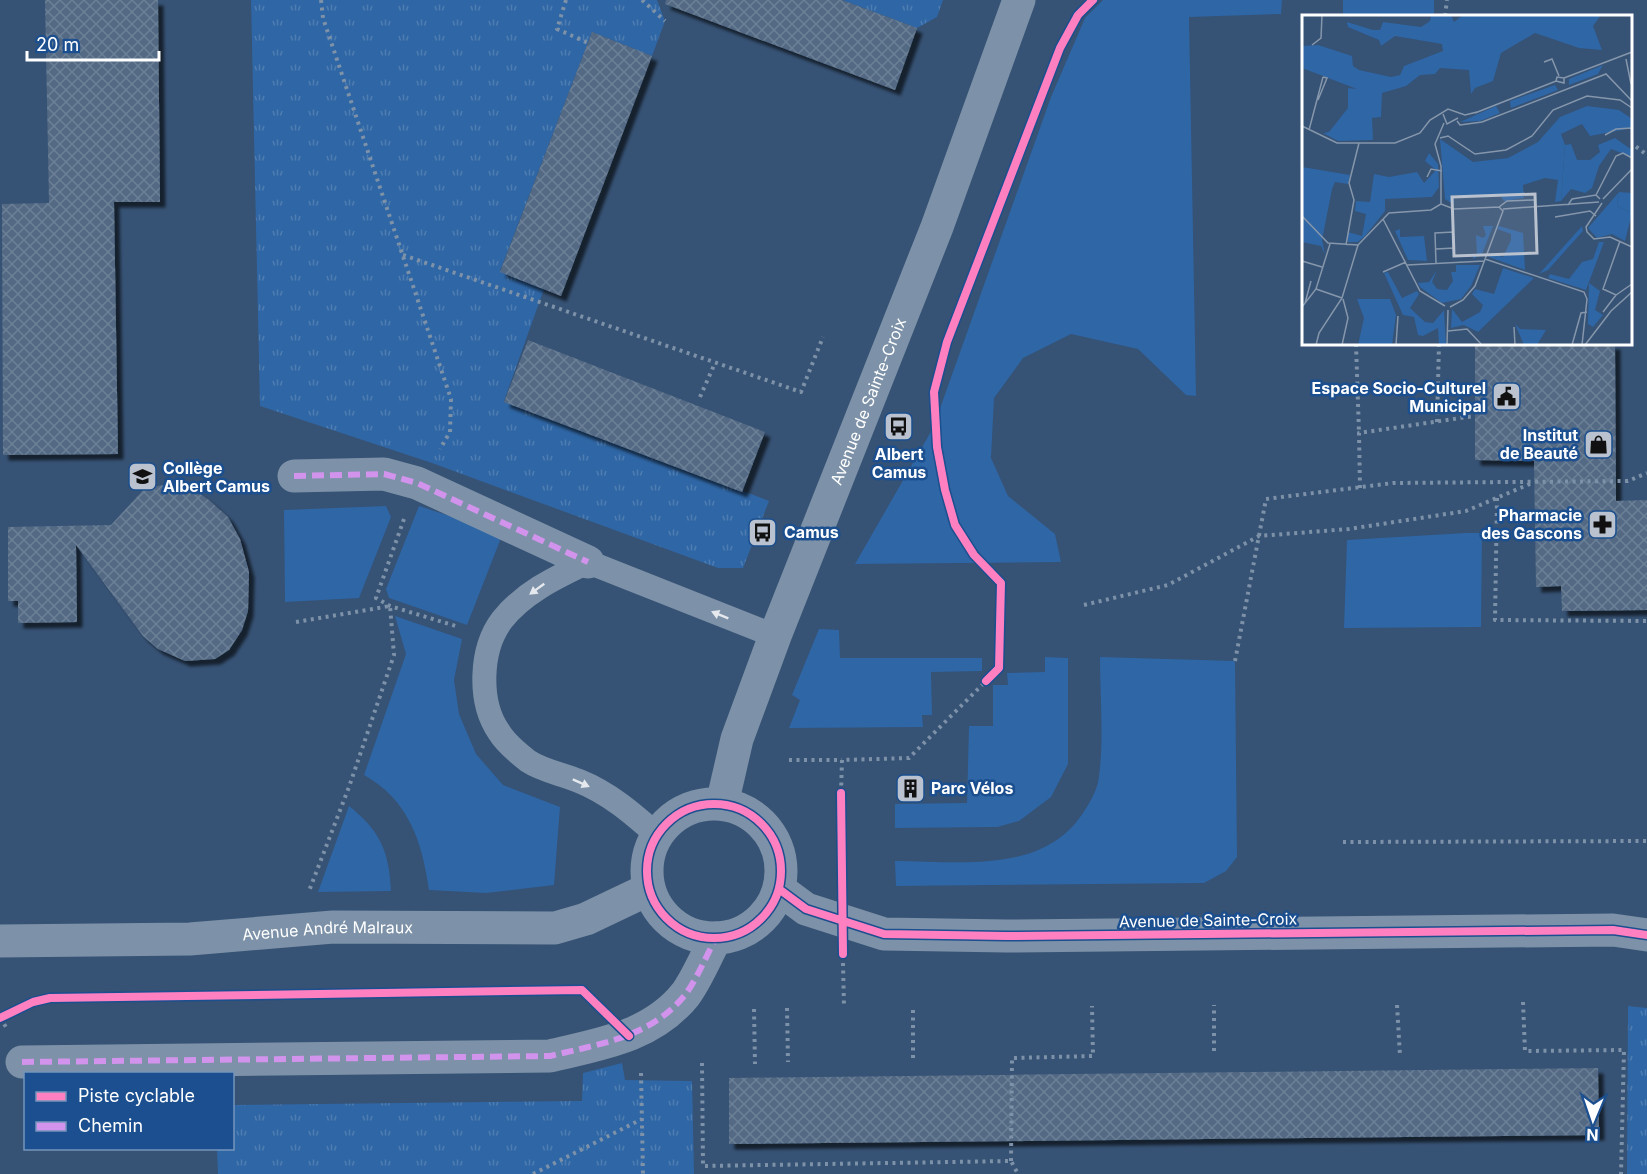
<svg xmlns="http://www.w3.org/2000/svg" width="1647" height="1174" font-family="Inter,sans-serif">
<defs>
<pattern id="park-tufts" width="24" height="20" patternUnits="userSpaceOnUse" patternTransform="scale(1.5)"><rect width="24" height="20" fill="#2f66a5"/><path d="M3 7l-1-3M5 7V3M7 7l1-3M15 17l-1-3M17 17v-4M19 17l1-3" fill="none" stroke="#4e7db2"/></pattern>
<pattern id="building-cross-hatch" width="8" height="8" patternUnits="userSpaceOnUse" patternTransform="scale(1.5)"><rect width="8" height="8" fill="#526984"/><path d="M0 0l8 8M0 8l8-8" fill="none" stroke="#6c8096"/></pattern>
<filter id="shadow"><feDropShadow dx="5.5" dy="5.5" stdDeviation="1.5" flood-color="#0009"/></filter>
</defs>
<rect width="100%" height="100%" fill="#365274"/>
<path fill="#2f66a5" d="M1103 0H1282L1281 14 1189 17 1196 396 1186 395 1138 349 1071 334 1023 358 994 398 991 458 1008 496 1055 534 1061 562 855 564 933 428 1051 97 1085 18Z
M1343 0H1434V16L1343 15Z
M386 506 391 517 359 598 285 602 284 510Z
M419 506 499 532 501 538 467 625 389 598 386 589Z
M1466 533H1482L1481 627 1344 628 1347 540Z
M395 616 462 639 454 680 459 714 476 754 503 785 560 807 554 885 486 893 429 890C422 842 409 800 364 775L406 654Z
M819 629 839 630 840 658H982V671L931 672 932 715H922L923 727 789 728 800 700 792 695Z
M1045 657 1068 658V764L1051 797 1019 821 997 827 895 828V804L967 803 969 726H993V685H1008L1007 673 1045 672Z
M1100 657 1235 661 1237 857 1226 871 1204 883 896 886 895 861C959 861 1042 875 1083 813 1090 802 1098 789 1099 776 1104 740 1100 694 1100 657Z
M349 806C380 831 389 850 391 891L318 892Z"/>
<path fill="url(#park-tufts)" d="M251 0H657L665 21 652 56 592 32 500 271 544 289 504 401 769 501 743 568H718L432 463 260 406Z
M842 0H943L937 17 917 28Z
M1628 1006 1647 1008V1174H1627Z
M622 1063 625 1080 692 1081 694 1174H218L217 1149 232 1148 233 1105 582 1101 583 1073Z"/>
<path fill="url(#building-cross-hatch)" filter="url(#shadow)" d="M45 0H158L160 202H114L118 454 3 455 2 204 49 203Z
M666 0H842L917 28 895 90 665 4Z
M592 32 652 56 561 296 500 272Z
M528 340 765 432 742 492 504 402Z
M1475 344H1615L1616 501 1647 500V610L1562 611 1561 586 1536 587 1534 461 1475 460Z
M171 484 196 491 209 500 228 517 240 539 249 572 248 611 242 630 229 650 215 659 185 661 158 649 143 636 76 545 77 622 18 623V601H8V527L111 525 145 488Z
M1598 1068 1599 1135 729 1144V1078Z"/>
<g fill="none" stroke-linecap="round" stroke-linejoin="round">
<path stroke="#7d92a8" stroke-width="4" stroke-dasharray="3 4.5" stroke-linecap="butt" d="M321 0 323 18 451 399 450 432 440 449
M566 0 557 29 588 43
M642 0 665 21
M1445 16 1447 0
M1630 142 1647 155
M403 255 801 392 823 337
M1356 344 1359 433
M700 397 715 363
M1437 422 1439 344
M1360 488 1359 433 1474 416
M1497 498 1495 620 1647 621
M404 519 376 598 390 606 459 627
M1084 605 1168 585 1259 536 1349 529 1466 511 1532 483
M296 622 390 606 394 655 349 787 309 891
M1235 661 1266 499 1393 483 1628 481 1647 473
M789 760H842
M841 793 842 760 909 758 986 681
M1343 842 1647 841
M843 963 844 1007
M1523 1002 1525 1051 1624 1050 1621 1174
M1397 1005 1400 1056
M787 1008 788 1062
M754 1009 755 1064
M0 1018 6 1027
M1214 1051V1005
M913 1058V1006
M702 1063 703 1166 1011 1161 1018 1174
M641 1073 643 1174
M1011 1161 1012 1058 1093 1056 1092 1006
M533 1174 642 1119"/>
<path stroke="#7d92a8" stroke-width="24" d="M657 835C632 813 609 793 579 781 562 774 543 771 528 761 519 754 505 742 499 732 478 702 480 649 502 620 524 592 557 577 588 562L775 636"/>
<path stroke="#7d92a8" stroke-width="33" d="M294 476 384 474 417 483 588 562"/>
<path stroke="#7d92a8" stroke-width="33" d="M22 1062 550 1056C600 1044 651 1037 685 995 697 979 706 956 716 938"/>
<g stroke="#7d92a8" stroke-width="33">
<path id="s1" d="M722 804 737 739 775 636 937 227 1019 0"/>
<circle cx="714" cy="871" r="67"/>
<path d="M779 889 806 909 884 934 1006 936 1613 930 1647 935"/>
<path id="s2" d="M0 941 190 939 333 927 555 928 586 919 649 889"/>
</g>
<path stroke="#d193ec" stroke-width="6" stroke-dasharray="12 6" stroke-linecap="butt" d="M294 476 384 474 417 483 588 562
M22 1062 550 1056C600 1044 651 1037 685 995 697 979 706 956 716 938"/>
<defs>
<path id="cycleway" d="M986 681 999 668 1001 583 974 555 955 525 945 490 937 447 934 392 947 342 1060 48 1078 15 1093 0
M841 793 843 954
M647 871a67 67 0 1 1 134 0a67 67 0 1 1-134 0Z
M779 889 806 909 884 934 1006 936 1613 930 1647 935
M0 1018 33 1002 50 998 582 990 629 1036"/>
</defs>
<use href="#cycleway" stroke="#1b4f8f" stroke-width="11"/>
<use href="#cycleway" stroke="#ff80c0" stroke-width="8"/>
</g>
<defs><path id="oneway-solid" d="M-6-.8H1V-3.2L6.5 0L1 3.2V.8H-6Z" transform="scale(1.5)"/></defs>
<g fill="#e5e9ee">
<use href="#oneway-solid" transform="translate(537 589) rotate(144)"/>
<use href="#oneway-solid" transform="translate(720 615) rotate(-158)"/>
<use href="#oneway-solid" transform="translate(581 783) rotate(24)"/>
</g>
<defs>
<symbol id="civic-square" viewBox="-11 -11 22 22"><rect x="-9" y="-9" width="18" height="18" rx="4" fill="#b9c2ce" stroke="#1b4f8f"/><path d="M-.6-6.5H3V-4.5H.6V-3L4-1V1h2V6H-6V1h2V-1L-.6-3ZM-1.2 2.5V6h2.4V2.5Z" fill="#111"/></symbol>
<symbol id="bus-square" viewBox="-11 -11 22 22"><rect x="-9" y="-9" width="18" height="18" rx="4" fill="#b9c2ce" stroke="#1b4f8f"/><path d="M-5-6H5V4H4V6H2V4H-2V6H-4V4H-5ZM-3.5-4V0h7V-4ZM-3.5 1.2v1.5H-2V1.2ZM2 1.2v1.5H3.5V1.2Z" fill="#111"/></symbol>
<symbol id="shop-square" viewBox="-11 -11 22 22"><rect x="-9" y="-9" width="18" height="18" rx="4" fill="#b9c2ce" stroke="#1b4f8f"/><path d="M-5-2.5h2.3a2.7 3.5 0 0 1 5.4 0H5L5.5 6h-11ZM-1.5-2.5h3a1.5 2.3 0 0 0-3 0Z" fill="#111"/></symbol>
<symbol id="school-square" viewBox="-11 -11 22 22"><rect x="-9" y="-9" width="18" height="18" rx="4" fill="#b9c2ce" stroke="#1b4f8f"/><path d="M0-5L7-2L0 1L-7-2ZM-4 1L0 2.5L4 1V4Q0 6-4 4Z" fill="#111"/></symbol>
<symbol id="pharmacy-square" viewBox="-11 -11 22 22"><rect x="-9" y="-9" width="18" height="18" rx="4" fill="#b9c2ce" stroke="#1b4f8f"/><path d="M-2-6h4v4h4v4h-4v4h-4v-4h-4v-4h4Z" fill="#111"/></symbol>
<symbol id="building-square" viewBox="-11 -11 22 22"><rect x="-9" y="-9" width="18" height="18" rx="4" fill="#b9c2ce" stroke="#1b4f8f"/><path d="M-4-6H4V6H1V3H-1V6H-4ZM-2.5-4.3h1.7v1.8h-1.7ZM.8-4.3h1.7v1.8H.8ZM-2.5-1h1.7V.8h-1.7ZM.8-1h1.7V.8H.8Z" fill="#111"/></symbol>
</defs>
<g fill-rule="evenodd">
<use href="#civic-square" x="1490" y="380" width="33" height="33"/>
<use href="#bus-square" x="882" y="410" width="33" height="33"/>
<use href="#shop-square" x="1582" y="428" width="33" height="33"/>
<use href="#school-square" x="126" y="460" width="33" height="33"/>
<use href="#pharmacy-square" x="1586" y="508" width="33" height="33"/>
<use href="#bus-square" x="746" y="516" width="33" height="33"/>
<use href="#building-square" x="894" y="772" width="33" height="33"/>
</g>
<g text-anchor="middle" stroke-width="5" stroke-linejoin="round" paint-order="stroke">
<g font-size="16" font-weight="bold" fill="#fff" stroke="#1b4f8f" text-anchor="end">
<text x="1486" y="394">Espace Socio-Culturel<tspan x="1486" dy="18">Municipal</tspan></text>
<text x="1578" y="441">Institut<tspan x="1578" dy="18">de Beauté</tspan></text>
<text x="899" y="460" text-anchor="middle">Albert<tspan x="899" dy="18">Camus</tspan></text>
<text x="163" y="474" text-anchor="start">Collège<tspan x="163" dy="18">Albert Camus</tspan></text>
<text x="1582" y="521">Pharmacie<tspan x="1582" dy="18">des Gascons</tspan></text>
<text x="784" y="538" text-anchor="start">Camus</text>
<text x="931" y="794" text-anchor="start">Parc Vélos</text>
</g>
<g font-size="16" fill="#fff" stroke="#1b4f8f">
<text dy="6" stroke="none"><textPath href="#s1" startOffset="429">Avenue de Sainte-Croix</textPath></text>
<text transform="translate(1208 920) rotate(-1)" y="6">Avenue de Sainte-Croix</text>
<text dy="6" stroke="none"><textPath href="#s2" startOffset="328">Avenue André Malraux</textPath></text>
</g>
</g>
<g transform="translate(1302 15)">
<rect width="330" height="330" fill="#365274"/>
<path d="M301 50 296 59 267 70V64ZM253 70 256 75 209 93 208 86ZM194 91 198 98 178 106 158 107ZM127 138 136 149 137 172 130 182 83 184V196L63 221 56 227H46V217L60 221 64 199 53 196 54 186 68 187 72 159 87 162 115 157 122 168 134 155 123 146ZM317 177 315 191 330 198 323 226 310 219 295 223 286 213ZM181 211H191L180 239 171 244V239H175L174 220 181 223 184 220ZM280 211 281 216 246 255 237 259ZM98 214V222L122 221 125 246 106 245 93 216ZM55 284H88L94 300 90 330H56L62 303Z" fill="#2f66a5"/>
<path d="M129 0H149L152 7 161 0H299L291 11 300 35 277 33 233 18 199 38 191 66 173 73 169 79 167 55 138 53 133 59 118 60 104 71 80 78 79 102 70 103 71 125 36 126 21 118 27 117 46 93V73L55 74 0 53V31L16 30 50 41 51 51 57 55 89 62 98 60 102 51 141 36 140 29 93 21 79 31 77 25 46 12 45 7 71 15H78L81 7 119 12 128 6ZM313 123 330 135V142L309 134 297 151 290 173 283 178 269 174 259 186 263 130 269 129 275 145H288L298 137 296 130ZM317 177 330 178V198L315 191ZM154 250H178L169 271 159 284 140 288 118 272 116 268 127 267 135 255 130 267 135 274 145 275 151 266 149 257H154ZM287 268 298 276 293 295 301 300 291 312 286 309Z" fill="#2f66a5"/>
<path d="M285 91 317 95 330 104V113L288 121 280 109 259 119 263 130 259 186 253 187 256 165 243 163 221 170 222 183 202 186 198 180H152V190L143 184 138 124 171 147 206 143 236 127 258 102ZM0 152 48 160 46 169 33 167 30 174 20 225 23 240 19 231 0 227ZM197 211 221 218 223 255 187 242 189 238 201 242 209 225V219L195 214ZM297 227H302L284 275 246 263 248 259 267 264 280 247 291 244ZM201 253 232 263 176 317 162 310 149 313 150 294 160 307 178 297 181 290 170 279 173 274 192 279ZM86 257 100 283 115 276 117 279 108 293 123 307 131 308 142 295 144 330H137L136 313 121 321 116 320 112 302 101 300 82 258ZM213 309 218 314 244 315 235 330H222Z" fill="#2f66a5"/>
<path fill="none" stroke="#8697ac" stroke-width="1.5" d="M10 30 19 23 20 0M324 44 329 69M242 47 250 44 257 61M254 66 255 62 262 63 330 37M16 85 25 63 21 62M173 98 254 66 262 68V63M141 99 145 109 156 103M155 106 158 110 180 107 304 59 330 86M0 111 35 128H93L118 118 128 105 146 94 163 100 175 97M7 115 21 62M303 120 314 114 330 113M138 123 146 121 173 139 204 135 230 121 251 95 285 81 318 85 330 93M125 162 129 154 140 156M294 180 314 141 321 138 330 143M301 184 330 154M300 188 284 212 285 217 292 224 308 222 330 232M139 189 152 194 197 192 201 196 173 271 161 285 148 292M266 190 270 184 294 180 298 184M197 192 205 186 232 185M201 194 297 187M0 201 26 228 56 230M253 202 288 196 294 201M81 204 118 276 143 291M318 226 301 274 314 280 330 269M44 230 52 185 47 168 57 128M56 230 87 198 129 195 139 189V151L133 129 142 108M134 234 152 233 151 217 133 218 134 248M183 244 282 277 285 284 280 330M0 246 20 252M105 250 182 246M81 257 104 247M14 274 40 283M3 288 9 266M0 292 14 274 28 229M301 297 314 280M212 312 213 330M146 316 165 314 180 330M14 330 17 318 40 283 56 230M40 330 46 303 41 284M94 330 96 301M145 330 146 295M270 330 279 298 285 297M283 330 309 296 330 277"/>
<path fill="#b9c2ce" fill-opacity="0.15" stroke="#b9c2ce" stroke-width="3" d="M233 179 235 238 152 241 150 182Z"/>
<rect width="330" height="330" fill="none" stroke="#fff" stroke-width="3"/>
</g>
<rect x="24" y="1072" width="210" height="78" fill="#1b4f8f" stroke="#7695bc" stroke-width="1.5"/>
<rect x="36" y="1092" width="30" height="9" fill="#ff80c0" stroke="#7695bc" stroke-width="1.5"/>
<text x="78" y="1102" font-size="18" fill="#ffffff">Piste cyclable</text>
<rect x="36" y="1122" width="30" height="9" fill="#d193ec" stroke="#7695bc" stroke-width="1.5"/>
<text x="78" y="1132" font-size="18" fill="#ffffff">Chemin</text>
<g transform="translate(1593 1120) rotate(182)" stroke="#1b4f8f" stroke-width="4.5" paint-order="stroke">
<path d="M0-4.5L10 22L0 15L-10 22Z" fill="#ffffff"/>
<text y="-9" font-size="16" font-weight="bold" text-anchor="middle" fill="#ffffff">N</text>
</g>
<path d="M27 51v9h132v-9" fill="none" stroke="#ffffff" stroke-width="3"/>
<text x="36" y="51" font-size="18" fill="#ffffff" stroke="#1b4f8f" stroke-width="4.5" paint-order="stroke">20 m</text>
</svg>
